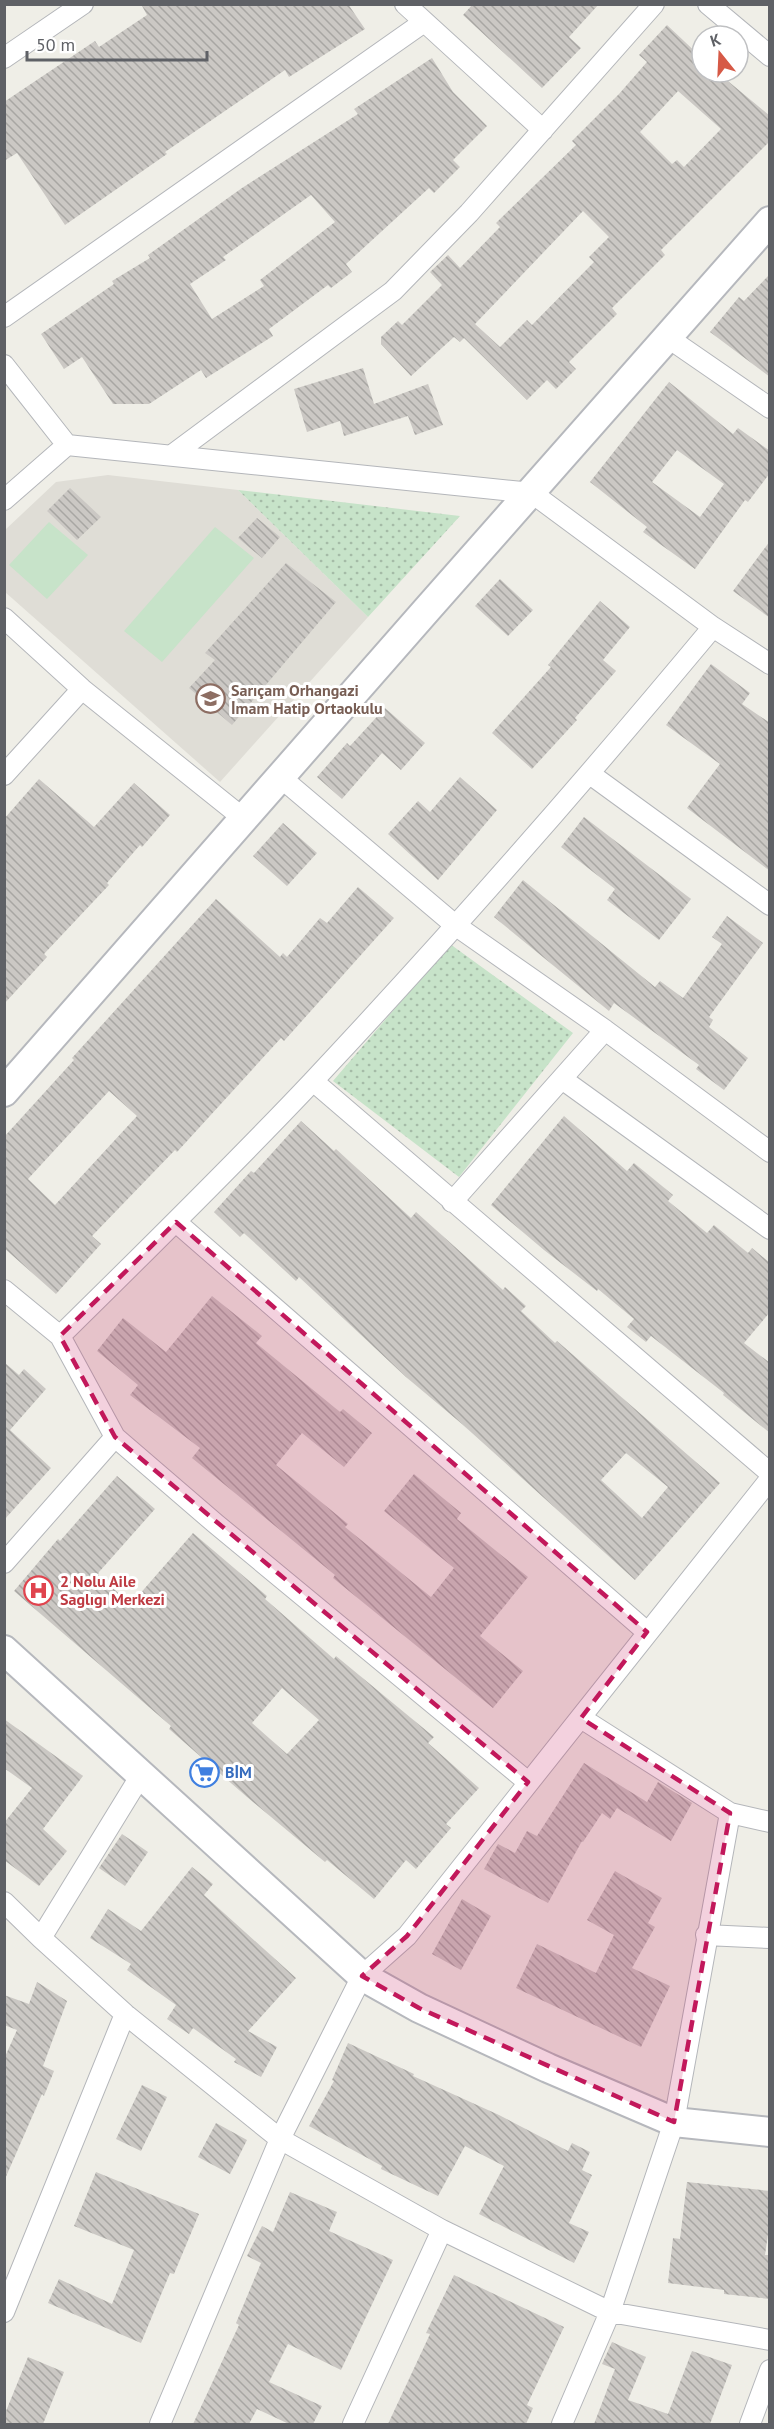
<svg xmlns="http://www.w3.org/2000/svg" width="774" height="2429" font-family="'PT Sans',sans-serif">
<defs>
<pattern id="grass-dots" width="8" height="8" patternUnits="userSpaceOnUse" patternTransform="scale(1.5)"><rect width="8" height="8" fill="#c7e3c9"/><path d="M2 2h.1M6 6h.1" fill="none" stroke="#a5bba7" stroke-width="1.8" stroke-linecap="round"/></pattern>
<pattern id="building-back-hatch" width="6" height="6" patternUnits="userSpaceOnUse" patternTransform="scale(1.5)"><rect width="6" height="6" fill="#cbc8c4"/><path d="M-1 5l2 2M0 0l6 6M5-1l2 2" fill="none" stroke="#a8a6a3"/></pattern>
</defs>
<rect width="100%" height="100%" fill="#efeee7"/>
<path fill="#dfddd6" d="M108 475 238 490 368 617 220 782 5 592V530L56 482Z"/>
<path fill="url(#grass-dots)" d="M238 490 460 516 368 617Z
M450 944 573 1033 459 1177 333 1081Z"/>
<path fill="#c7e3c9" d="M49 522 88 555 47 599 9 565Z
M215 527 254 558 162 662 124 631Z"/>
<path fill="url(#building-back-hatch)" fill-rule="evenodd" d="M141 4H348L365 29 289 77 285 70 165 152 167 154 65 225 17 153 4 161V102L95 41 99 47 147 15Z
M473 4H599L569 37 581 48 542 88 463 15Z
M667 25 702 58V72H717L770 116V141L661 250 665 255 612 308 617 314 569 362 576 369 556 389 547 380 527 400 464 338 460 342 454 337 411 376 381 344V337L398 321 402 325 442 285 430 272 448 255 460 268 500 227 496 223 576 145 572 141 619 94 647 62 639 55ZM678 91 721 129 684 167 677 160 672 164 640 132ZM583 211 609 237 589 257 594 262 532 325 527 320 500 347 475 324Z
M432 58 453 92 487 126 453 160 460 167 434 193 429 188 346 264 352 272 331 288 328 285 269 329 273 336 206 378 201 370 149 404H113L82 357 64 369 41 334 114 284 112 281 150 258 148 255 242 188 358 114 354 109ZM311 195 335 222 260 280 264 286 212 319 190 284 226 260 223 257Z
M770 274V377L710 332 739 297 744 301Z
M363 368 374 404 428 384 443 425 415 435 408 416 344 436 340 421 307 432 294 389Z
M669 382 733 434 738 428 770 451V473L748 502 745 500 695 569 643 532 647 527 590 482ZM677 450 724 484 700 517 652 482Z
M70 488 101 517 77 540 47 511Z
M257 518 280 537 262 558 238 538Z
M770 541V618L733 591Z
M286 563 336 602 232 725 189 688 215 660 205 653Z
M500 579 533 610 508 636 475 606Z
M600 601 630 627 603 660 616 671 575 718 577 720 532 769 492 733 551 667 548 665Z
M711 664 750 693 742 704 770 723V871L687 808 720 764 666 725Z
M385 708 425 743 401 770 382 753 342 799 317 777 347 743 350 746Z
M460 777 497 810 438 880 388 834 418 801 430 812Z
M39 779 94 827 134 783 170 815 142 847 140 845 107 883 109 885 44 954 47 957 4 1004V819Z
M584 817 691 899 659 940 607 900 615 889 561 847Z
M283 823 317 853 287 886 253 856Z
M523 880 655 987 660 981 683 998 722 944 712 937 727 916 763 943 709 1017 713 1020 709 1027 748 1058 724 1090 696 1069 699 1065 614 1003 609 1011 494 917Z
M358 887 394 918 284 1041 281 1038 177 1152 175 1150 92 1236 101 1244 56 1294 4 1248V1137L74 1060 72 1058 216 899 280 957 283 953 287 957 320 918 327 923ZM109 1091 137 1116 55 1205 28 1179Z
M564 1116 627 1171 634 1163 673 1195 668 1201 707 1233 714 1225 748 1253 752 1248 770 1263V1312L744 1343 770 1363V1433L723 1395 724 1393 651 1336 646 1342 627 1327 634 1319 598 1289 597 1291 544 1250 491 1205Z
M301 1121 334 1151 336 1149 411 1218 416 1212 503 1290 505 1287 526 1306 521 1311 555 1343 557 1341 720 1483 635 1580 462 1424 406 1377 299 1277 296 1281 244 1233 240 1237 214 1212 251 1171 254 1173ZM626 1453 668 1487 642 1518 601 1480Z
M212 1296 262 1336 256 1343 340 1412 343 1409 372 1433 344 1467 302 1433 276 1465 348 1524 345 1527 431 1597 454 1568 384 1511 414 1474 461 1513 457 1519 528 1577 480 1636 523 1671 493 1708 333 1578 335 1575 192 1458 200 1448 130 1395 138 1385 97 1351 123 1318 166 1352Z
M4 1362 19 1375 24 1369 46 1389 10 1430 51 1468 4 1520Z
M117 1476 155 1509 99 1572 98 1575 131 1604 193 1533 267 1596 265 1599 334 1659 336 1656 434 1737 428 1743 479 1788 446 1824 451 1828 416 1869 406 1860 374 1899 327 1860 325 1862 247 1797 169 1729 171 1726 14 1591 58 1539 60 1541ZM282 1688 319 1720 287 1754 252 1723Z
M4 1719 83 1776 43 1829 67 1851 39 1886 4 1860V1823L32 1788 4 1768Z
M584 1763 647 1802 658 1782 692 1803 671 1841 617 1808 610 1819 602 1813 583 1842 582 1841 548 1903 484 1869 498 1844 515 1853 527 1831 537 1836Z
M122 1834 148 1852 125 1886 99 1868Z
M192 1867 213 1884 204 1895 296 1978 248 2031 277 2047 261 2077 234 2062 236 2059 193 2028 189 2034 167 2019 176 2005 127 1970 131 1964 90 1938 108 1909 141 1931Z
M615 1871 662 1898 648 1923 655 1927 632 1968 670 1986 641 2047 516 1988 537 1944 596 1973 614 1935 587 1920Z
M462 1899 491 1916 461 1970 432 1954Z
M37 1982 67 2001 43 2066 54 2071 44 2096 42 2094 5 2179 4 2059 17 2030 4 2025V1995L29 2004Z
M348 2043 414 2074 413 2076 499 2115 568 2151 572 2143 590 2152 582 2170 592 2175 569 2223 589 2232 574 2263 479 2214 504 2166 465 2146 438 2196 381 2169 382 2166 309 2126 334 2081 332 2080Z
M142 2085 167 2097 141 2151 116 2139Z
M216 2123 247 2140 230 2174 198 2157Z
M96 2172 199 2214 174 2274 170 2273 141 2343 48 2303 59 2279 112 2304 134 2250 74 2226Z
M687 2182 770 2191V2220L765 2255H770V2299L724 2294V2290L668 2283 673 2238 680 2239Z
M290 2192 337 2212 329 2231 393 2260 341 2370 288 2344 269 2382 322 2406 313 2424H289L257 2409 249 2424H193L239 2325 236 2323 261 2263 247 2256 262 2226 273 2232Z
M454 2275 564 2327 527 2405 533 2408 526 2424H388L430 2334 426 2333Z
M612 2342 646 2357 628 2400 668 2414 692 2351 732 2365 710 2424H594L615 2369 602 2364Z
M28 2357 64 2372 43 2424H4V2416Z"/>
<g fill="none" stroke-linecap="round" stroke-linejoin="round">
<defs>
<path id="street" d="M405 4 543 130
M708 4 770 56
M4 58 83 4
M4 317 424 22
M667 337 770 408
M4 365 67 445 532 493 713 627 770 664
M172 455 393 291 469 213 654 4
M4 500 67 445
M4 618 82 689 243 818
M590 774 770 905
M4 775 82 689
M279 776 455 925 605 1030 770 1152
M562 1079 770 1229
M313 1081 770 1473
M452 1202 605 1030
M176 1222 647 1632
M4 1290 60 1336 115 1437 216 1524 528 1782
M60 1336C145 1252 231 1168 313 1081 451 934 584 782 713 627
M4 1563 115 1437
M581 1718 730 1813 770 1822
M4 1902 41 1938 125 2014 280 2139 442 2230 610 2312 770 2340
M706 1935 770 1938
M41 1938 141 1775
M4 2312 125 2014
M160 2424 280 2139 362 1976 407 1936 770 1479
M353 2424 442 2230
M562 2424 610 2312 674 2122 730 1813
M750 2424 770 2370"/>
<path id="secondary" d="M4 1092C258 800 514 511 770 221
M4 1650 362 1976 419 2008 548 2068 674 2122 770 2132"/>
</defs>
<use href="#street" stroke="#b4b6ba" stroke-width="22"/>
<use href="#secondary" stroke="#b6b8bd" stroke-width="32"/>
<use href="#street" stroke="#fff" stroke-width="20"/>
<use href="#secondary" stroke="#fff" stroke-width="28"/>
</g>
<path fill="#c2185b" fill-opacity="0.2" stroke="#c2185b" stroke-width="4.5" stroke-dasharray="12 8" stroke-linejoin="round" d="M176 1222 647 1632 581 1718 730 1813 674 2122 419 2008 362 1976 407 1936 528 1782 115 1437 60 1336Z"/>
<defs>
<symbol id="school-ring" viewBox="-11 -11 22 22"><circle r="9.5" fill="#fff" stroke="#8d6e63" stroke-width="1.5"/><path d="M0-5L7-2L0 1L-7-2ZM-4 1L0 2.5L4 1V4Q0 6-4 4Z" fill="#8d6e63"/></symbol>
<symbol id="hospital-ring" viewBox="-11 -11 22 22"><circle r="9.5" fill="#fff" stroke="#e0444e" stroke-width="1.5"/><path d="M-5-5h3v3.5h4V-5h3V5h-3V1.5h-4V5h-3Z" fill="#e0444e"/></symbol>
<symbol id="supermarket-ring" viewBox="-11 -11 22 22"><circle r="9.5" fill="#fff" stroke="#3f7fe0" stroke-width="1.5"/><path d="M-6-5.5h2.5l.6 2H6L4.5 2H-2.5L-4.4-4H-6ZM-1.5 3.2a1.3 1.3 0 1 0 .1 0ZM3 3.2a1.3 1.3 0 1 0 .1 0Z" fill="#3f7fe0"/></symbol>
</defs>
<g fill-rule="evenodd">
<use href="#school-ring" x="194" y="682" width="33" height="33"/>
<use href="#hospital-ring" x="22" y="1574" width="33" height="33"/>
<use href="#supermarket-ring" x="188" y="1756" width="33" height="33"/>
</g>
<g text-anchor="middle" stroke-width="6" stroke-linejoin="round" paint-order="stroke">
<g font-size="16" font-weight="bold" fill="#785e54" stroke="#fff" text-anchor="start">
<text x="231" y="696">Sarıçam Orhangazi<tspan x="231" dy="18">İmam Hatip Ortaokulu</tspan></text>
</g>
<g font-size="16" font-weight="bold" fill="#be3a42" stroke="#fff" text-anchor="start">
<text x="60" y="1587">2 Nolu Aile<tspan x="60" dy="18">Saglıgı Merkezi</tspan></text>
</g>
<g font-size="16" font-weight="bold" fill="#366cbe" stroke="#fff" text-anchor="start">
<text x="225" y="1778">BİM</text>
</g>
</g>
<rect width="774" height="2429" fill="none" stroke="#5f6166" stroke-width="12"/>
<g transform="translate(720 54) rotate(342)"><circle r="28" fill="#ffffff" stroke="#bfc0c2" stroke-width="1.5"/>
<path d="M0-4.5L10 22L0 15L-10 22Z" fill="#d65946"/>
<text y="-9" font-size="16" font-weight="bold" text-anchor="middle" fill="#5f6166">K</text>
</g>
<path d="M27 51v9h180v-9" fill="none" stroke="#5f6166" stroke-width="3"/>
<text x="36" y="51" font-size="18" fill="#5f6166" stroke="#ffffff" stroke-width="4.5" paint-order="stroke">50 m</text>
</svg>
